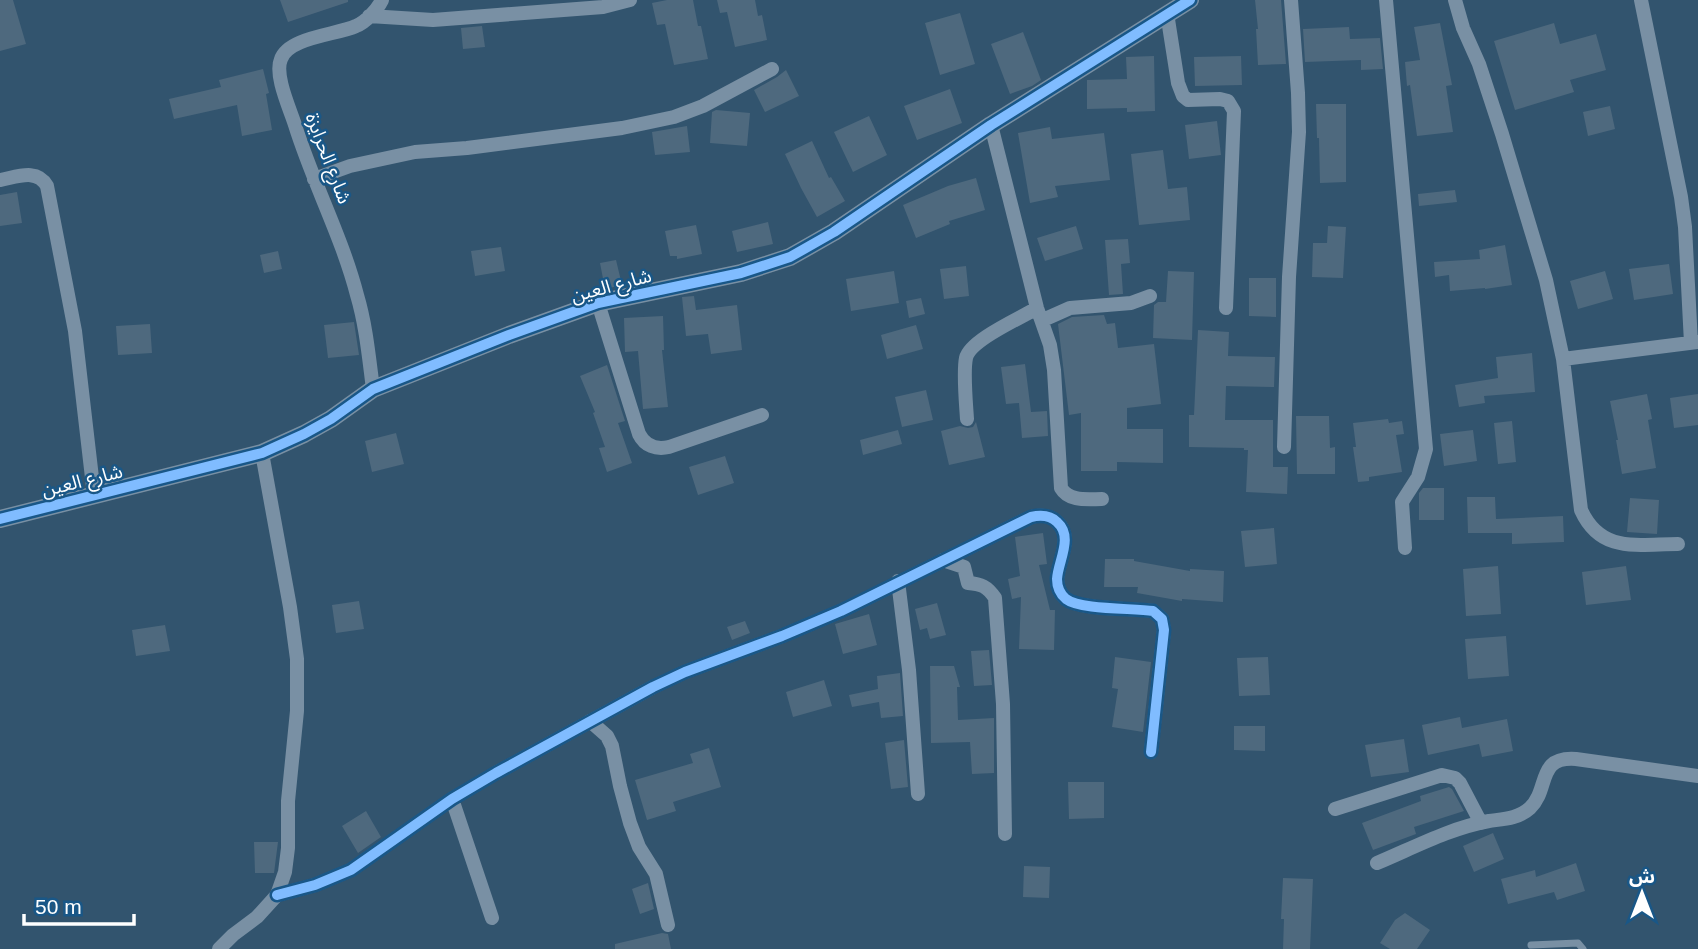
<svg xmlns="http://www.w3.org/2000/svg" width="1698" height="949" font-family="Arial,'Noto Sans Arabic',sans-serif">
<rect width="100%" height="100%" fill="#32546e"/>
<path fill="#4e697e" d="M0 0H13L26 44 0 51Z
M280 0H348V2L288 22Z
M667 0H693L698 26H701L708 59 674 65 665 24 657 25 652 3Z
M717 0H755L758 16 762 15 767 40 735 47 727 12 720 13Z
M1255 0H1281L1286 64 1258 65 1256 29H1258Z
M960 13 975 64 940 75 925 23Z
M1440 23 1452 85 1446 86 1453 132 1417 136 1410 85 1407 86 1405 62 1420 60 1414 27Z
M1554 23 1560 44 1596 34 1606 70 1570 80 1574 92 1515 110 1494 41Z
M482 26 485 47 463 49 461 28Z
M1349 27 1350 39 1380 38 1383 69 1361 70V60L1305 62 1303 29Z
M1023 32 1041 80 1032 86 1010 94 991 44Z
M1154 56 1155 111 1127 112V108L1087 109V80L1127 79 1126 57Z
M1241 56 1242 85 1195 86 1194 57Z
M263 69 269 93 266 94 272 130 242 136 237 105 174 119 169 99 221 87 219 80Z
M786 70 799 96 765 112 754 90 777 77Z
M950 89 962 123 917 140 904 106Z
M1316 104H1346V182L1320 183 1319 138H1317Z
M1610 106 1615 129 1588 136 1583 112Z
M716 110 750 113 747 146 710 143 712 112Z
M869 116 887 155 853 172 834 132Z
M1217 121 1221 155 1189 159 1185 125Z
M687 126 690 152 655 155 652 132Z
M1050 127 1052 139 1104 133 1110 180 1055 186 1058 197 1030 203 1018 133Z
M812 141 829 178 831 177 845 201 817 217 801 188 785 154Z
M1163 150 1168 189 1187 187 1190 220 1139 225 1131 154Z
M976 178 985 210 949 221 950 224 916 238 903 205 948 186Z
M1455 190 1457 202 1419 206 1418 194Z
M17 192 22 223 0 226V195Z
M768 222 773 244 737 252 732 231Z
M696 225 702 254 677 259V256H670L665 231Z
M1076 226 1083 249 1045 261 1037 238Z
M1328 226 1346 227 1343 278 1312 277 1313 243H1327Z
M1128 239 1130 263 1121 264 1123 294 1109 295 1105 240Z
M1505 245 1512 285 1485 289V288L1450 291 1449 275 1435 277 1434 262 1480 259 1479 250Z
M501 247 505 271 475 276 471 251Z
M278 251 282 269 264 273 260 255Z
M616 260 622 285 605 289 600 263Z
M1669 264 1673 294 1634 300 1629 269Z
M966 266 969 296 944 299 940 269Z
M894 271 899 303 851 311 846 279Z
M1168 271 1194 272 1192 340 1153 338 1154 305 1158 302H1166Z
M1605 271 1613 299 1578 309 1570 281Z
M1249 278H1276V317L1249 316Z
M694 296 696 310 737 305 742 350 711 354 708 334 686 336 682 297Z
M921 298 925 314 909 318 906 301Z
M1104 315 1107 324 1115 323 1118 348 1154 344 1161 404 1127 408V429H1163V463L1117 462V471H1081V413L1069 415 1058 324 1072 317Z
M663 316 664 350H662L668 407 643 409 638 351 625 352 624 318Z
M354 322 359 355 328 358 324 325Z
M150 324 152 353 118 355 116 326Z
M916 325 923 349 887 359 881 335Z
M1198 330 1229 332 1228 356 1275 357 1274 387 1226 386 1225 420H1273V467H1288L1287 494 1246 492 1248 450H1244V448L1189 447V415H1194Z
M1532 353 1535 392 1484 396 1485 403 1459 407 1455 385 1498 378 1496 357Z
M1025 364 1031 412 1047 411 1048 436 1022 438 1019 403 1006 404 1001 367Z
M607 365 625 421 618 423 632 463 607 472 599 448 605 447 593 413 595 412 580 376Z
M926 390 933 420 902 427 895 397Z
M1647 394 1652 419 1648 420 1656 468 1622 474 1616 440H1618L1610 401Z
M1698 394V425L1674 428 1670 398Z
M1296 416H1329L1330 448 1335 447V474H1297Z
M1388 419 1389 423 1402 421 1404 434 1396 435 1402 472 1369 477V481L1358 482 1353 447H1356L1353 423Z
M1512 421 1516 462 1498 464 1494 423Z
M976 422 985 457 949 465 941 431 960 426 968 428 973 427Z
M898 430 902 444 863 455 860 440Z
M1473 430 1477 461 1444 466 1440 434Z
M396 433 404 464 372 472 365 441Z
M725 456 734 483 698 495 689 467Z
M1423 488H1444V520H1419V493Z
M1467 497H1495L1496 519 1563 516 1564 542 1512 544V533H1468Z
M1630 498 1659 500 1657 534 1627 532Z
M1274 528 1277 564 1245 567 1241 531Z
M1043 533 1047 564 1039 565 1050 610H1055L1054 650 1019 649 1021 597 1012 599 1008 579 1020 576 1015 537Z
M1105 559H1134V561L1190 571V569L1224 571 1223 602 1182 599V601L1137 593 1138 587H1104Z
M1498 566 1501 614 1466 616 1463 569Z
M1626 566 1631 600 1586 605 1582 572Z
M359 601 364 629 336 633 332 605Z
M937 603 946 635 930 639 927 628 920 630 915 609Z
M869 614 877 645 843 654 835 624Z
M745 621 750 633 732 640 727 627Z
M165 625 170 651 136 656 132 630Z
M1506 636 1509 676 1468 679 1465 639Z
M989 650 992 685 974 686 971 651Z
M1115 657 1151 662 1143 732 1112 727 1118 689 1112 688Z
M1268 657 1270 695 1239 696 1237 658Z
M930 666H954L960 687H957L958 720 994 718V773L972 774 970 742 931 743Z
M900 673 903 716 881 718 879 702 852 707 849 695 878 689 877 676Z
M824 680 832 706 793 717 786 692Z
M1460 717 1462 728 1507 719 1513 751 1482 757 1479 744 1428 755 1422 725Z
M1234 726H1265V751L1234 750Z
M1404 739 1409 772 1371 777 1365 745Z
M904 740 908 787 891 789 885 743Z
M709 748 721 787 673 802 676 811 647 820 635 780 693 763 690 754Z
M1068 782H1104V818L1069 819Z
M1449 787 1452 789 1464 811 1414 827 1416 834 1373 850 1362 823 1421 801 1420 796Z
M366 811 381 837 358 853 342 826Z
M1493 833 1504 859 1474 872 1463 846Z
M254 842H278L274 873H255Z
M1576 863 1585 891 1557 900 1554 892 1508 904 1501 879 1535 870 1536 877Z
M1024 866 1050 867 1049 898 1023 897Z
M1283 878 1313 879 1310 949H1283L1284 919H1281Z
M648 883 654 909 640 914 632 889Z
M1405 913 1430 930 1417 949H1390L1380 943 1395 920Z
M662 933 668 934 671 949H615V944Z"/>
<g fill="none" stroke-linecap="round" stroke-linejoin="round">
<path stroke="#7990a4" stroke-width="7" d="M1531 945 1578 943 1583 949"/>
<path stroke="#7990a4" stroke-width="14" d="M1386 0 1426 449 1418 477 1402 502 1405 548
M1455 0 1463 28 1479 64 1502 134 1546 280 1563 359 1581 510C1601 554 1638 544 1678 544
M1641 0 1681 197 1685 227 1691 343
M1167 13 1178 83 1183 96 1188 100 1220 99 1228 101 1234 111 1226 308
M369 16 433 20 603 7 630 0
M991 125 1037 308 1050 345 1054 370 1061 488C1069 502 1088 499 1102 499
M314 179 350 166 415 152 467 148 622 128 674 117 703 106 772 69
M0 180C17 177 37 168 47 186L75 331 94 495
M598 303 639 434C645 446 656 450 669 447L762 415
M1043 320 1070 308 1131 303 1150 296
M1563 359 1698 342
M373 389C369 358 366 325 357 295 342 237 313 183 295 125 290 109 274 75 281 59 289 37 336 35 356 26 366 22 377 10 382 0
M967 419C966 403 963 372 966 358 970 340 1021 318 1037 308
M1284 447 1289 277 1299 132 1298 93 1291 0
M943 560 964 567 968 583C981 584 987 586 995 598L1003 704 1005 834
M898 581 909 670 918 794
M590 721 607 736 612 746 620 786 630 823 639 847 656 874 668 925
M452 799 492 918
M1335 809 1442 775 1455 778 1460 783 1481 823
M1377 863C1413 848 1450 828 1489 821 1503 819 1518 819 1530 808 1550 789 1536 756 1576 759L1698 776
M277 895 315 885 351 870 452 799 496 773 653 687 685 672 782 636 841 611 1031 517C1040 515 1050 515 1057 522 1074 537 1058 561 1057 579 1057 587 1060 594 1066 599 1080 610 1133 608 1153 611L1162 619 1164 630 1151 752
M219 949 233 935 257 917 277 895 285 872 288 848V801L297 711V659L290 607 262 453"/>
<path stroke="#7990a4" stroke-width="18" d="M0 519 262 453 304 434 331 419 373 389 509 335 598 303 741 273 790 257 834 232 991 125 1190 0"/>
<defs>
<path id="cycleway" d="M0 519 262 453 304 434 331 419 373 389 509 335 598 303 741 273 790 257 834 232 991 125 1190 0
M277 895 315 885 351 870 452 799 496 773 653 687 685 672 782 636 841 611 1031 517C1040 515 1050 515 1057 522 1074 537 1058 561 1057 579 1057 587 1060 594 1066 599 1080 610 1133 608 1153 611L1162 619 1164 630 1151 752"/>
</defs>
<use href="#cycleway" stroke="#195787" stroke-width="15"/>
<use href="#cycleway" stroke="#80bcff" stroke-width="10"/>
</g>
<g text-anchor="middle" stroke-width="5" stroke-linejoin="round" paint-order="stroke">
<g font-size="19" fill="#fff" stroke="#195787">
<text transform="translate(329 158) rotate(69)" y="7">شارع الحرايزة</text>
<text transform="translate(611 285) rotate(-15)" y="7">شارع العين</text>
<text transform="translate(82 480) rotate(-14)" y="7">شارع العين</text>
</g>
</g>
<g transform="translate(1642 893)" stroke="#195787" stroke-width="5" paint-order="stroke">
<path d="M0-5L12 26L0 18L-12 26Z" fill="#ffffff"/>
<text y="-10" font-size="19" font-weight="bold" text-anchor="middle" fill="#ffffff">ش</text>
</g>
<path d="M24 914v10h110v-10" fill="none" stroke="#ffffff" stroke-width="3.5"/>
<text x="35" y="914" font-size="21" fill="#ffffff" stroke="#195787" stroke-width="5" paint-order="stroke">50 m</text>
</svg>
